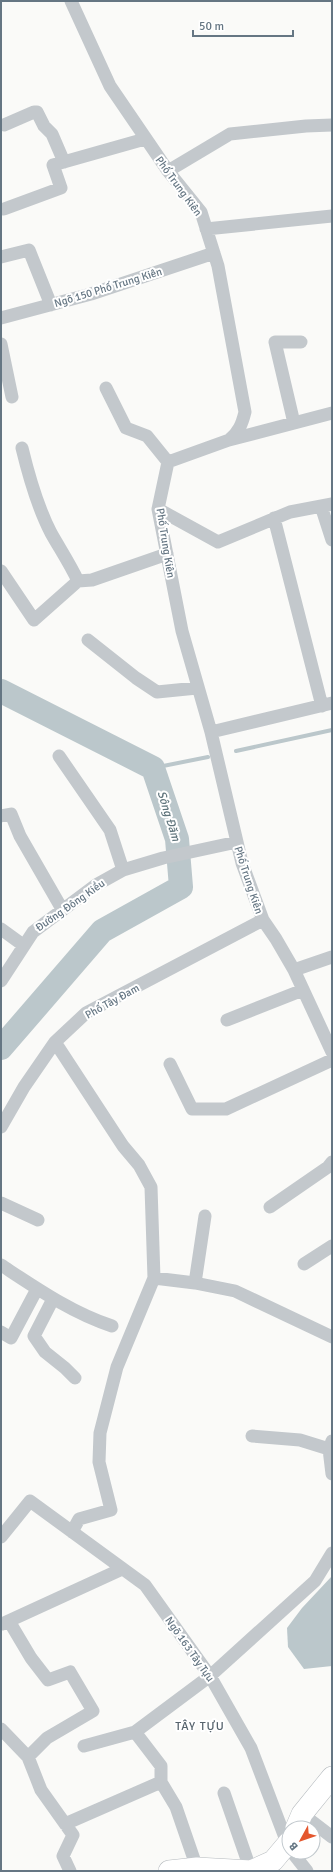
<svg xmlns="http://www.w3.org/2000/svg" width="333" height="1872" font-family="Signika,sans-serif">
<rect width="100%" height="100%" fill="#fafaf8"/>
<path fill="#bbc7cb" d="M332 1576V1666L304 1669 288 1647 287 1628 302 1608Z"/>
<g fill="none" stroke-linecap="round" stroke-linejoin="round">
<path stroke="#bbc7cb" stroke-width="4" d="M236 751 332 730
M153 768 208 757"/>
<path stroke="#bbc7cb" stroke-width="24" d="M1 691 153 768 177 839 181 887 102 931 1 1048"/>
<defs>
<path id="primary" d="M296 1828 302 1814 332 1777
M169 1871 197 1868 251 1871 273 1861 289 1842"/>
</defs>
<use href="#primary" stroke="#b5babe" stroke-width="22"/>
<path stroke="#c3c8cc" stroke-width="13" d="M71 1 110 86 168 171 201 212 218 266 245 412C242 424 239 432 229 440L168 462 158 509 182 631 211 732 242 863 263 920 276 939 294 970 332 1052
M4 125 34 112H37L44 126 52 134 64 162
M168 171 230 134 306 126 332 125
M4 209 61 188 53 165 145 139
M206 229 332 216
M1 257 29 250 51 305
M1 318 91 294 214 253
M1 344 12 397
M106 388 126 428 147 436 168 462
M294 423 275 342H301
M229 440 332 413
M22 448C29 477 37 506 51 533 60 549 70 564 78 581
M321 506 332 540
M158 509 218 542 290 512 332 504
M274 518 322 706
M1 571 34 620 78 581 92 580 167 554
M88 640 136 678 157 692 197 688
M211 732 332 703
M59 756 110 830 123 870
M1 816 11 814 20 836 62 909
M1 929 23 945
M294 970 332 957
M1 981 33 932 96 885 123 870 163 858 237 842
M227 1020 303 990
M55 1042 123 1146 139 1165 151 1187 154 1278 117 1367 100 1433 99 1462 111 1510 79 1519 72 1532
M170 1064 192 1109H226L332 1060
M1 1127 24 1087 55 1042 86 1013 263 920
M1 1203 38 1220
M270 1207 328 1167 332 1162
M304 1264 332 1246
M1 1265C36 1288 72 1313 112 1326
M154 1278 195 1283 235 1291 332 1337
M195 1283 205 1216
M53 1299 34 1336 45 1352 65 1368 75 1378
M1 1332 11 1338 37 1289
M252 1436 300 1440 329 1449
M332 1441 329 1449 332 1474
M1 1537 30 1501 145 1585 210 1676 251 1748 289 1848
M9 1621 31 1658 48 1680 70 1672 93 1711 47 1738 28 1757
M2 1624 122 1569
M1 1729 28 1757 41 1790 73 1835 63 1856 70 1871
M135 1732 161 1766V1782L176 1807 197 1868
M84 1746 135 1732 210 1676 315 1581 332 1553
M224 1793 251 1871
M302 1814 332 1837
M65 1824 161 1782
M292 1852 307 1871"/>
<use href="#primary" stroke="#fff" stroke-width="21"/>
</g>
<g text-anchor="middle" stroke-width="4" stroke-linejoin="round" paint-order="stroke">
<g font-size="11" fill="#657683" stroke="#fff">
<text transform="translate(179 186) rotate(54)" y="4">Phố Trung Kiên</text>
<text transform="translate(108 287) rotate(-17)" y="4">Ngõ 150 Phố Trung Kiên</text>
<text transform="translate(166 543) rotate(81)" y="4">Phố Trung Kiên</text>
<text transform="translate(249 880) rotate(72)" y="4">Phố Trung Kiên</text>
<text transform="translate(70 905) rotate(-35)" y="4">Đường Đông Kiều</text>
<text transform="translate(112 1001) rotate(-29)" y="4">Phố Tây Đam</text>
<text transform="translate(190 1649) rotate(55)" y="4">Ngõ 163 Tây Tựu</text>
</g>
<g font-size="12" font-style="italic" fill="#60757c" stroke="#fff">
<text transform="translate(169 816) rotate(73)" y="4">Sông Đăm</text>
</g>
<g font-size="12" letter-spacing="1" fill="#57646e" stroke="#fff">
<text x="200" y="1730">TÂY TỰU</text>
</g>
</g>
<rect width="333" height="1872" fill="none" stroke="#657683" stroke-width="4"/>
<g transform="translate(301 1840) rotate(230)"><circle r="19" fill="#ffffff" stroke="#c1c8cd"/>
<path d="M0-3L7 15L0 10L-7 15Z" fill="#e4572e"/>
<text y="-6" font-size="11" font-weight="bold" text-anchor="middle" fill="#657683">B</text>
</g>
<path d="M193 30v6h100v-6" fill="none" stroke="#657683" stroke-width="2"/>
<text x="199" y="30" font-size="12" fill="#657683" stroke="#ffffff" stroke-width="3" paint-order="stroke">50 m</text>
</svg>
